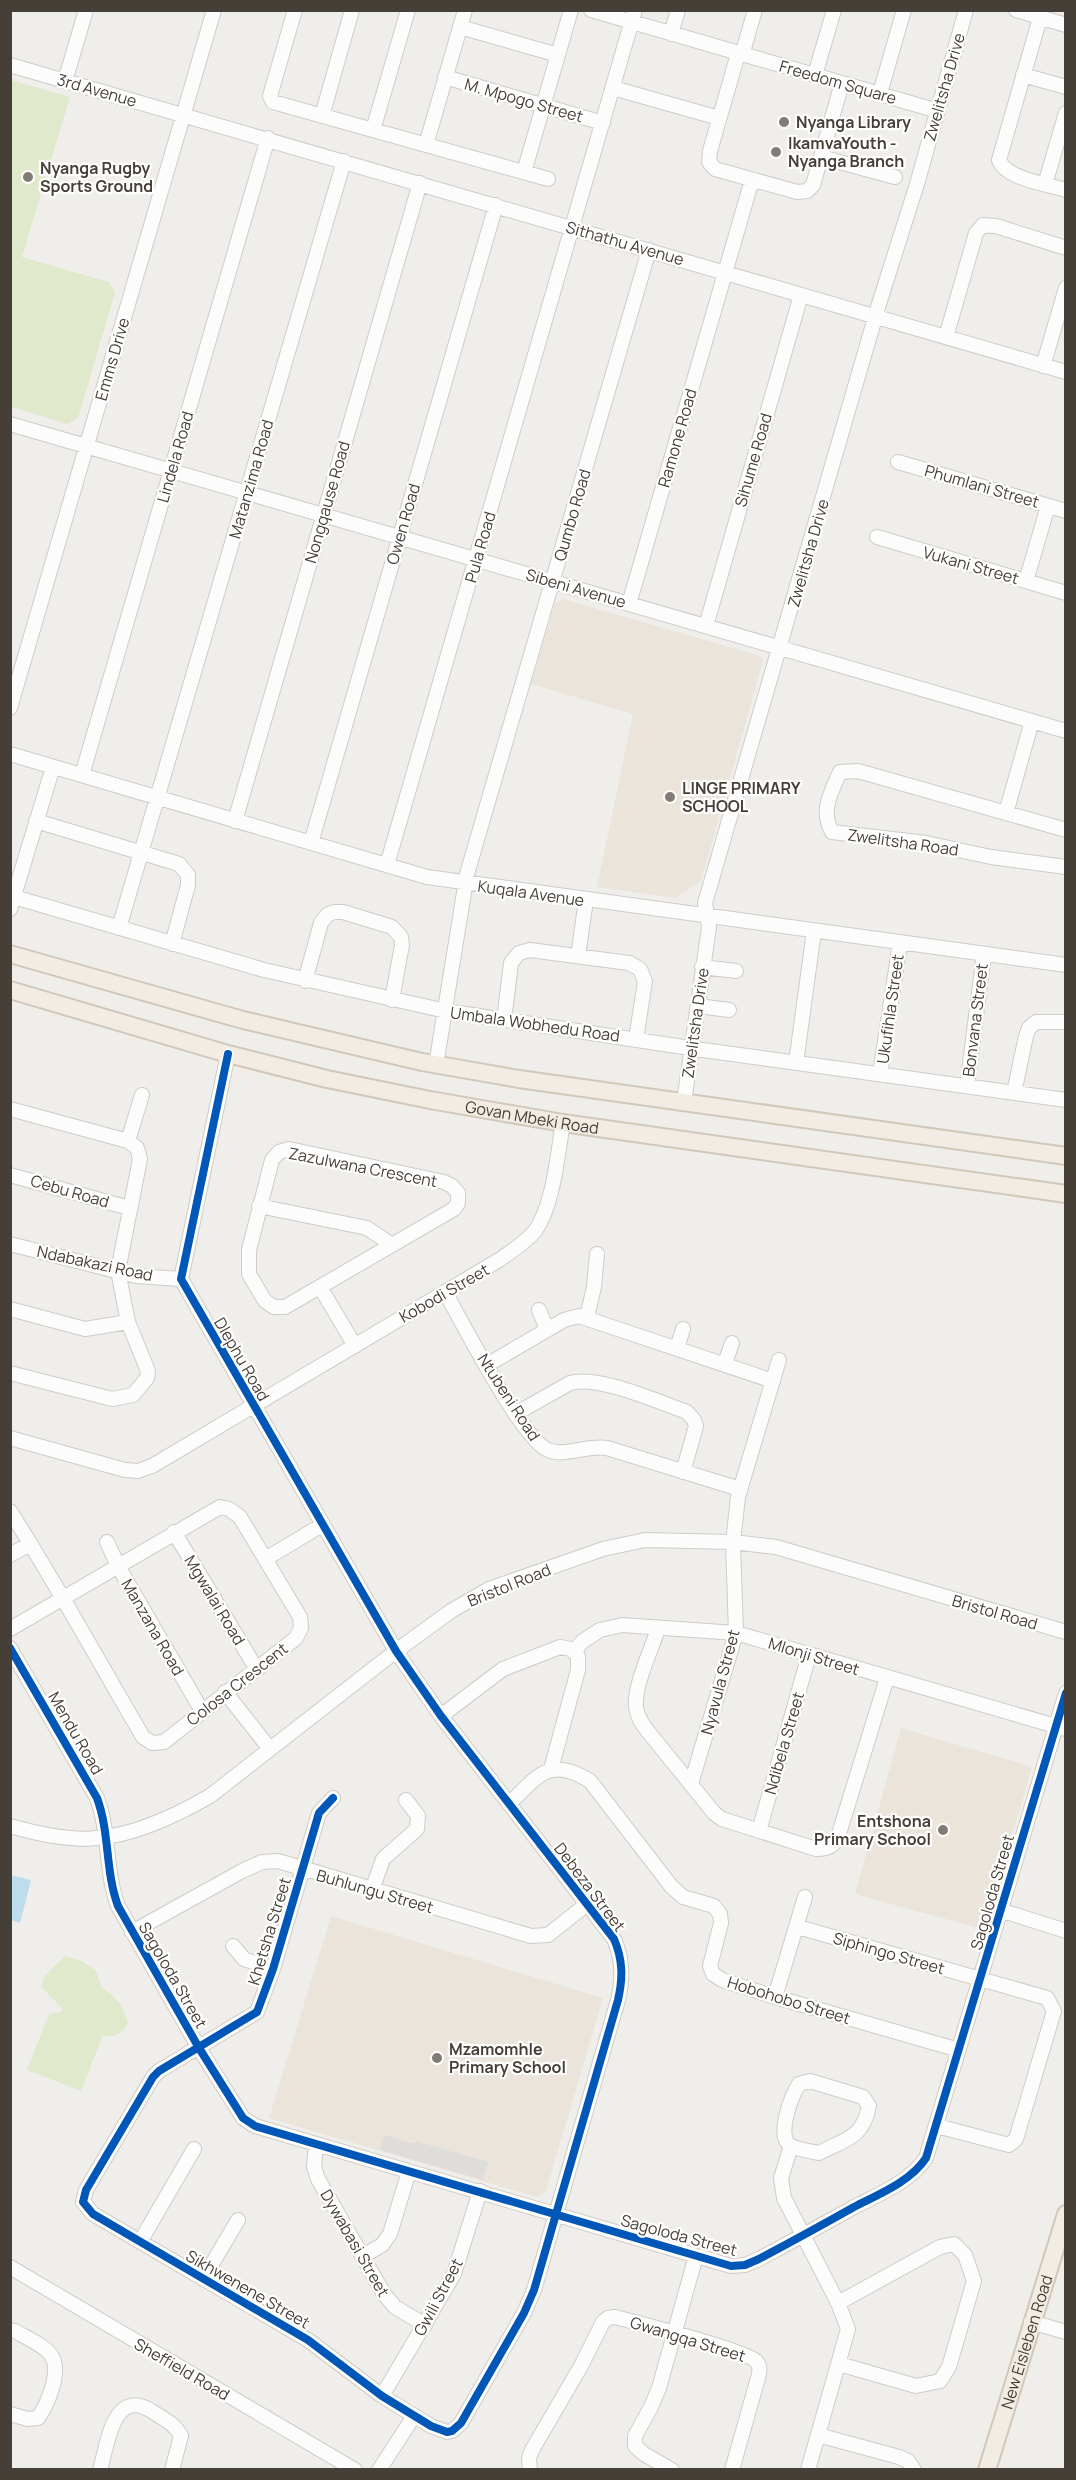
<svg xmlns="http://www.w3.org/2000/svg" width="1076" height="2480" font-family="Manrope,sans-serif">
<rect width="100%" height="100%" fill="#f0eeeb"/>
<path fill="#eae4da" d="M563 599 760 656 763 661 701 881 675 898 597 887 633 714 531 684 555 603Z
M901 1728 1032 1767 985 1930 855 1894Z
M331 1916 603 1998 546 2191 537 2197 269 2118Z"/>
<path fill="#e0e9cc" d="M11 80 70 97 22 257 109 282 115 293 78 418 67 424 11 407Z
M65 1956 82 1961 96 1971 101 1986 121 2004 128 2022C124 2033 114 2039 103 2035L81 2091 27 2070 49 2014 62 2012 63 2009 41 1987 44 1976Z"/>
<path fill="#dfddda" d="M384 2135 414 2144 416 2141 488 2162 483 2180 380 2150Z"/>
<path fill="#bdddec" d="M10 1875 31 1880 20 1923 11 1920Z"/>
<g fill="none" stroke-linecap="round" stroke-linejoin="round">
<defs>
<path id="minor" d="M295 10 270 96 273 102 548 179
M591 10 938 111
M1016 10 1066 25
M1040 18 999 160C1006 179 1047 184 1066 190
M460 27 558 55
M671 34 678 10
M738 54 710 151 709 162 715 169 797 192 807 191 813 185 842 83
M742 55 755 10
M10 65 1066 372
M815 75 834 10
M1023 75 1066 87
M445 77 603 123
M65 81 86 10
M613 88 719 118
M880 93 904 10
M322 116 352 10
M373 130 408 10
M426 145 465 10
M821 157 895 177
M524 172 571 10
M1045 184 1066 113
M946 337 976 233 983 225 996 226 1066 248
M1043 366 1066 288
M10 424 1066 731
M898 462 1066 511
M877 537 1066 593
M1026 581 1048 506
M629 604 752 180
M706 626 801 295
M10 708 214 10
M10 754 427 877 1066 965
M82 775 268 138
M1006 813 1032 721
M36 821 179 864 188 875V885L172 944
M235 821 420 183
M1066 830 858 771 840 772C831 792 820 811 832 832L926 843 991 857 1066 867
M311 843 496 205
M387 865 635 10
M14 897 264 970 446 1011 703 1050 1066 1100
M10 909 53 767
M119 928 344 161
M578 956 586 900
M702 967 736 971
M305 981 321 923 327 915 334 912H343L392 927 401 937 402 945 392 1000
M698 1006 729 1010
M504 1020 511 963 519 953 530 950 629 963 640 969 645 981 636 1039
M228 1054 181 1279 396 1651 441 1716 614 1939C623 1960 623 1978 618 2000L534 2290 524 2313 461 2423 452 2431 447 2432 431 2426 382 2396 308 2340 93 2214 83 2202 86 2190 153 2077 159 2071 257 2012 273 1969 319 1813 333 1798
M796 1063 814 931
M436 1065 467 874 649 250
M880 1074 900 943
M967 1086 984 954
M1014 1093 1026 1036 1029 1028 1036 1022H1066
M684 1102 709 927 705 903 879 304 917 184 966 10
M10 1109 128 1141 137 1148 140 1159 118 1271 128 1322 148 1371 147 1378 133 1395 112 1399 10 1373
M128 1141 142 1095
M289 1149 444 1182 452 1186 458 1193V1203L454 1209 285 1307H274L265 1301 249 1274V1250L272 1160 279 1152Z
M10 1175 129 1208
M259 1206 367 1228 392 1245
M10 1244 136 1276 181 1279
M320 1287 355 1346
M445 1292C462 1322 523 1441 548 1450 564 1457 588 1445 607 1448L740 1489
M10 1309 85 1329 128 1322
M539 1310 547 1329
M587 1317 594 1287 597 1254
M677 1348 683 1329
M725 1363 732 1343
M487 1365 564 1320 579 1316 773 1381
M515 1414 570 1383C599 1375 658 1402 687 1412L694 1420 696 1426 683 1472
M10 1438 125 1470 138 1471 152 1466 499 1260C512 1251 525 1243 535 1231 554 1204 557 1156 563 1123
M10 1511C57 1585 99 1662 143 1737L152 1743 164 1742 296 1638 301 1628 300 1617 240 1517 229 1509 220 1507 10 1629
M174 1532 256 1668
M107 1542 118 1566 202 1711
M10 1555 30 1544
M267 1558 322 1525
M658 1629C651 1651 634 1685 636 1707 637 1716 641 1722 646 1729L714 1813 722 1819 816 1849C827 1849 833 1847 838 1837L887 1678
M10 1648 97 1798C110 1833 105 1871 118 1906L199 2048 243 2118 255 2126 731 2266 745 2265 759 2259C791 2242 822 2225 854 2207 879 2194 910 2182 926 2158L1066 1693
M574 1651 583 1641 600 1630 622 1625 736 1633 1066 1729
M225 1692 270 1749
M441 1716 503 1669 560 1647 571 1649 578 1656V1670L551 1769
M691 1784 736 1633 733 1542 738 1497 779 1360
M509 1804C539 1775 549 1756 590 1781L671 1886 683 1897 714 1906 720 1914 721 1923 710 1966 713 1974 722 1980 775 1997 959 2050
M10 1826C38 1834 69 1841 97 1838 135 1835 177 1815 210 1796L396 1651 451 1611 489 1589 603 1549 645 1540 733 1542 776 1547 1066 1632
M759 1831 809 1655
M372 1890 383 1859 417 1829 418 1816 406 1800
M1000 1910 1066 1931
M798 1927 1047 1998 1054 2011 1016 2139 1009 2145 937 2126
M132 1932 242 1871 262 1862 278 1861 531 1936 548 1935 587 1904
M233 1946 244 1959 273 1969
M775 1997 805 1897
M810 2081 863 2097 869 2106C863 2138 846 2139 819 2153 811 2151 799 2150 791 2146 775 2137 792 2095 799 2084Z
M316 2144 314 2167 318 2179 384 2294 395 2307 425 2325
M791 2146 781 2178 784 2198 838 2303 848 2329 808 2470
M140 2242 194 2149
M363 2256 382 2245 390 2234 409 2171
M10 2267 355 2470
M203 2279 238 2220
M838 2303 940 2247 954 2244 965 2255 974 2281 949 2367 940 2381 916 2386 839 2364
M1031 2322 1066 2332
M10 2330 15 2331C25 2337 44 2345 51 2355 62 2370 48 2404 38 2418L28 2419 10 2414
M382 2396 454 2274 480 2191
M818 2435 899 2457 908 2461 914 2470
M100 2470C108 2443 113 2386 153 2412 164 2419 175 2424 181 2436L172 2470
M379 2470 414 2416
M530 2470 529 2458 532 2450 581 2366 603 2322 608 2318 615 2317C635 2322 747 2351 756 2361 761 2366 760 2372 758 2378L732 2470
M672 2470 644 2454 635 2446V2436L651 2407 659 2388 696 2256"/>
<g id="major">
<path d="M10 954 243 1020 422 1062 519 1079 1066 1156"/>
<path id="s1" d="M10 990 228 1054 327 1079 430 1100 563 1123 1066 1194"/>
<path id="s2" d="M987 2470 1066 2214"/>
</g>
</defs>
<use href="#minor" stroke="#ceccc8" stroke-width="16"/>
<use href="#major" stroke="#d2c8b9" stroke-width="20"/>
<use href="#minor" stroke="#fdfcfc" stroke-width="14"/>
<use href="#major" stroke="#f1ece4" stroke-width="16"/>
<defs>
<path id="cycleway" d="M228 1054 181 1279 396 1651 441 1716 614 1939C623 1960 623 1978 618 2000L534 2290 524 2313 461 2423 452 2431 447 2432 431 2426 382 2396 308 2340 93 2214 83 2202 86 2190 153 2077 159 2071 257 2012 273 1969 319 1813 333 1798
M10 1648 97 1798C110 1833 105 1871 118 1906L199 2048 243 2118 255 2126 731 2266 745 2265 759 2259C791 2242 822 2225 854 2207 879 2194 910 2182 926 2158L1066 1693"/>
</defs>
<use href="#cycleway" stroke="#fff" stroke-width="11"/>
<use href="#cycleway" stroke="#0057b8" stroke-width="8"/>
</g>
<g fill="#827c76" stroke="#fff" stroke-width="2">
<circle cx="784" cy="122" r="6"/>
<circle cx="776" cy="152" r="6"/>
<circle cx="28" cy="177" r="6"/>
<circle cx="670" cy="797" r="6"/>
<circle cx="943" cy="1830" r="6"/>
<circle cx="437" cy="2058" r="6"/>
</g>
<g text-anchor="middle" stroke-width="4.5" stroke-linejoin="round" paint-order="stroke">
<g font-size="16" fill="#463f37" stroke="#fff">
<text transform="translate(838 82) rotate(16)" y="6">Freedom Square</text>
<text transform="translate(944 87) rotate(-74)" y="6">Zwelitsha Drive</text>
<text transform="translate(97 90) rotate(16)" y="6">3rd Avenue</text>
<text transform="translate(524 100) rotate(16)" y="6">M. Mpogo Street</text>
<text transform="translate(625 243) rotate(16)" y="6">Sithathu Avenue</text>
<text transform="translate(112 359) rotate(-74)" y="6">Emms Drive</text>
<text transform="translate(677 438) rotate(-74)" y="6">Ramone Road</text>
<text transform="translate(175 457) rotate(-74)" y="6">Lindela Road</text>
<text transform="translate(753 460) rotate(-74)" y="6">Sihume Road</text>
<text transform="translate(251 479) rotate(-74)" y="6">Matanzima Road</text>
<text transform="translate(982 486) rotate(16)" y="6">Phumlani Street</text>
<text transform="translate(327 502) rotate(-74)" y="6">Nongqause Road</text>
<text transform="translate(572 515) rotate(-74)" y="6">Qumbo Road</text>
<text transform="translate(403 524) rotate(-74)" y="6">Owen Road</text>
<text transform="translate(480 547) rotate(-74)" y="6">Pula Road</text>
<text transform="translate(808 553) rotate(-74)" y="6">Zwelitsha Drive</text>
<text transform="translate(971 565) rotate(16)" y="6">Vukani Street</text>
<text transform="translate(576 588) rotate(16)" y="6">Sibeni Avenue</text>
<text transform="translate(903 842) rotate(8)" y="6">Zwelitsha Road</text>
<text transform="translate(531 893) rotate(8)" y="6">Kuqala Avenue</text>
<text transform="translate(890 1009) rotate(-82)" y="6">Ukufihla Street</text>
<text transform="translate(975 1020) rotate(-83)" y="6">Bonvana Street</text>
<text transform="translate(695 1023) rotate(-82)" y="6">Zwelitsha Drive</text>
<text transform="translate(535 1024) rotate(8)" y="6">Umbala Wobhedu Road</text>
<text dy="6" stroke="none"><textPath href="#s1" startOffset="538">Govan Mbeki Road</textPath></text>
<text transform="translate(363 1167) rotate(11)" y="6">Zazulwana Crescent</text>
<text transform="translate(70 1191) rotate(16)" y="6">Cebu Road</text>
<text transform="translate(95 1263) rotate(12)" y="6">Ndabakazi Road</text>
<text transform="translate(444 1293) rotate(-30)" y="6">Kobodi Street</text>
<text transform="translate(242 1359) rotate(60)" y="6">Dlephu Road</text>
<text transform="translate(509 1397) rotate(57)" y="6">Ntubeni Road</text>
<text transform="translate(509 1585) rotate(-22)" y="6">Bristol Road</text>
<text transform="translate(215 1600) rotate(59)" y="6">Mgwalai Road</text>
<text transform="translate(995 1612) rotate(16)" y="6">Bristol Road</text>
<text transform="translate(153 1627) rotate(60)" y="6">Manzana Road</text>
<text transform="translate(814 1656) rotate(17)" y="6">Mlonji Street</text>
<text transform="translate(720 1682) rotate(-75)" y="6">Nyavula Street</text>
<text transform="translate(237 1684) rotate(-38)" y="6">Colosa Crescent</text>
<text transform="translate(76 1733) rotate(60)" y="6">Mendu Road</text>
<text transform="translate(784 1743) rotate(-74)" y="6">Ndibela Street</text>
<text transform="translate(590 1887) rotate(53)" y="6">Debeza Street</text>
<text transform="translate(375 1891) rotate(16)" y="6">Buhlungu Street</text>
<text transform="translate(992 1892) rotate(-74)" y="6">Sagoloda Street</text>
<text transform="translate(269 1931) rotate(-73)" y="6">Khetsha Street</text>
<text transform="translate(889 1953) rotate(16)" y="6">Siphingo Street</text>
<text transform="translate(173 1975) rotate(60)" y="6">Sagoloda Street</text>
<text transform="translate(789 2000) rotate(17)" y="6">Hobohobo Street</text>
<text transform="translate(679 2235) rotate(15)" y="6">Sagoloda Street</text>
<text transform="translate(355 2243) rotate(60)" y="6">Dywabasi Street</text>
<text transform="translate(248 2289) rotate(30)" y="6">Sikhwenene Street</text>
<text transform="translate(438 2297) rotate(-62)" y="6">Gwili Street</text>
<text transform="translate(688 2339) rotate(17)" y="6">Gwangqa Street</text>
<text dy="6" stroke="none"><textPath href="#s2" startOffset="134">New Eisleben Road</textPath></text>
<text transform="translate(182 2369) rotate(30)" y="6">Sheffield Road</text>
</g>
<g font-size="16" font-weight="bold" fill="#463f37" stroke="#fff" text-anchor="start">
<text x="796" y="128">Nyanga Library</text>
<text x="788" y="149">IkamvaYouth -<tspan x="788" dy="18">Nyanga Branch</tspan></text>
<text x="40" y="174">Nyanga Rugby<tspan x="40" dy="18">Sports Ground</tspan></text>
<text x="682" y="794">LINGE PRIMARY<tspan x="682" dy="18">SCHOOL</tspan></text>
<text x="931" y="1827" text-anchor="end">Entshona<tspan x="931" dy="18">Primary School</tspan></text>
<text x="449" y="2055">Mzamomhle<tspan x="449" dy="18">Primary School</tspan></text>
</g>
</g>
<rect width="1076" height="2480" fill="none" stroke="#463f37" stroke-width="24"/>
</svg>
